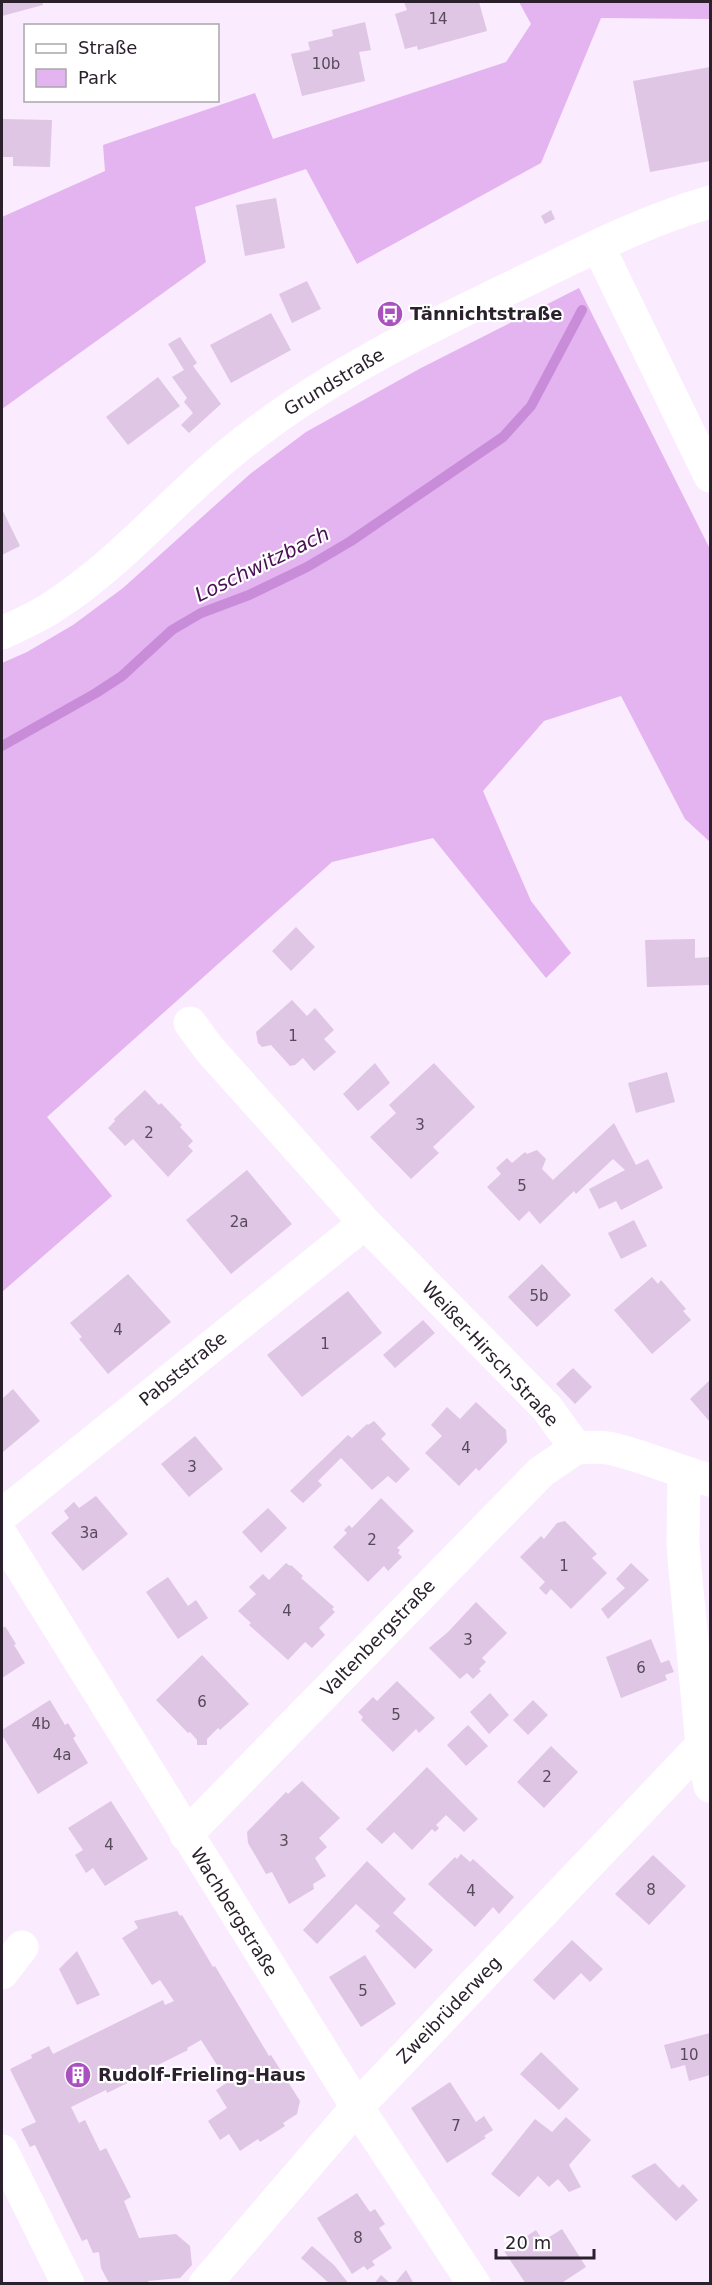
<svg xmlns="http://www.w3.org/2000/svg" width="712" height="2285" font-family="'DejaVu Sans',sans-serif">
<rect width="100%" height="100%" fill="#faebfe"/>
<path fill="#e3b4ef" d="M519 2H710V19L601 18 541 163 357 264 306 169 195 207 206 262 2 409V217L105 171 103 145 255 93 273 139 506 62 531 24Z
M579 288 710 549V842L685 819 621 696 544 721 483 791 531 901 571 953 546 978 433 838 332 862 47 1117 112 1196 2 1292V663L27 652 73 625 123 588 250 474 306 432 421 368Z"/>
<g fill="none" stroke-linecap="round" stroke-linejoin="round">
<path stroke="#c98cd8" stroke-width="10" d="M2 746 96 693 122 676 172 630 201 613 249 595 307 567 351 541 503 437 531 406 582 310"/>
</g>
<path fill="#dec6e4" d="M2 2H42L43 5 2 16Z
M404 2H479L487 31 418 50 417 46 405 49 395 14 407 10Z
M365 22 371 50 359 52 365 81 302 96 291 54 310 50 308 42 333 36 332 30Z
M710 67V161L650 172 633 81Z
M2 119 52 120 50 167 13 166V157H2Z
M276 198 285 248 245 256 236 205Z
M551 210 555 219 545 224 541 216Z
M307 281 321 309 292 323 279 294Z
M271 313 291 350 231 383 210 345Z
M180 337 197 363 193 366 221 404 189 433 181 425 193 413 184 402 187 398 172 377 184 370 168 344Z
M158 377 180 406 128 445 106 417Z
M2 509 20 546 2 555Z
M296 927 315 947 291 971 272 951Z
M695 939V958L710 957V985L647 987 645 940Z
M292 1000 307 1016 315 1008 334 1030 324 1039 336 1052 314 1071 303 1058 295 1065 290 1066 271 1045 262 1047 258 1043 256 1032Z
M375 1063 390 1083 358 1111 343 1094Z
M434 1063 475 1107 433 1147 439 1153 411 1179 370 1137 396 1113 389 1105Z
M667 1072 675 1102 636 1113 628 1083Z
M145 1090 159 1105 161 1103 182 1125 180 1127 193 1141 188 1146 193 1151 168 1177 133 1139 125 1146 108 1128 115 1121 114 1119Z
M614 1123 636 1165 648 1159 663 1188 621 1210 616 1201 599 1209 589 1189 625 1170 613 1159 576 1194 574 1191 540 1224 529 1211 519 1221 487 1187 501 1174 496 1168 507 1158 512 1163 525 1152 527 1154 537 1150 546 1159 542 1169 553 1180Z
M247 1170 292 1224 231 1274 186 1220Z
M634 1220 647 1246 621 1259 608 1233Z
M542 1264 571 1295 537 1327 508 1297Z
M128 1274 171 1322 108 1374 79 1339 82 1337 70 1323Z
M652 1277 658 1284 661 1280 686 1309 683 1311 691 1320 652 1354 614 1310Z
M348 1291 382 1333 302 1397 267 1355Z
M423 1320 435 1333 395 1368 383 1355Z
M573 1368 592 1387 575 1404 556 1384Z
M710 1380V1422L690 1399Z
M13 1389 40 1421 3 1452 2 1399Z
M476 1402 506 1430 507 1442 479 1471 476 1468 459 1486 425 1453 442 1436 431 1425 447 1407 460 1419Z
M374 1421 386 1434 381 1439 410 1469 396 1483 388 1476 372 1490 341 1458 318 1481 322 1485 303 1503 290 1491 348 1435 352 1438 367 1424 368 1425Z
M195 1436 223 1469 189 1497 161 1464Z
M96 1496 128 1534 83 1571 51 1533 69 1518 64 1511 74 1502 79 1508Z
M381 1498 414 1531 397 1548 400 1550 398 1553 402 1557 388 1571 384 1566 368 1582 333 1547 347 1533 344 1530 349 1525 352 1528Z
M268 1508 287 1528 261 1553 242 1532Z
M565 1521 597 1554 592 1558 607 1573 571 1609 551 1589 546 1595 539 1588 545 1582 520 1557 541 1536 544 1539 557 1523Z
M286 1563 290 1566 291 1565 303 1576 301 1578 334 1607 332 1609 335 1612 319 1628 325 1635 312 1648 305 1642 288 1660 249 1625 251 1623 238 1611 256 1594 249 1587 263 1574 269 1580Z
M631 1563 649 1580 608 1619 601 1609 625 1588 616 1579Z
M168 1577 188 1606 196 1600 208 1618 178 1639 146 1592Z
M476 1602 507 1633 482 1658 486 1662 479 1669 481 1671 473 1679 467 1673 460 1679 429 1648 448 1632Z
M2 1624 4 1628 5 1626 16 1644 14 1645 25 1663 2 1678Z
M651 1639 661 1663 669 1660 674 1672 665 1675 667 1680 621 1698 606 1657Z
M202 1655 249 1704 220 1730 218 1728 207 1739V1745H197V1740L190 1732 188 1733 156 1700Z
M397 1681 435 1718 419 1733 416 1729 393 1752 361 1720 363 1717 358 1712 373 1697 377 1701Z
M490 1693 509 1715 489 1734 470 1712Z
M50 1700 65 1725 68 1723 76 1736 73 1738 88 1763 38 1794 2 1735V1730Z
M533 1700 548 1715 528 1735 513 1720Z
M468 1725 488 1746 466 1766 447 1745Z
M551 1746 578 1772 544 1808 517 1782Z
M427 1767 478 1819 464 1832 446 1815 436 1825 439 1828 435 1832 432 1829 412 1850 394 1832 382 1844 366 1829Z
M302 1781 340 1818 319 1838 327 1847 315 1858 326 1876 313 1884 314 1889 289 1904 272 1872 266 1874 248 1843 247 1832 286 1792 288 1794Z
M111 1801 148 1859 105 1886 93 1868 86 1873 75 1855 83 1850 68 1828Z
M461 1854 470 1862 473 1859 514 1897 499 1914 493 1907 475 1927 428 1884 455 1857 457 1859Z
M653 1855 686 1886 649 1925 615 1894Z
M367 1861 406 1899 393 1913 433 1950 415 1969 375 1931 380 1926 356 1904 317 1944 303 1930Z
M177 1911 180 1916 182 1915 213 1967 215 1966 269 2056 271 2055 300 2101 297 2114 283 2123 285 2126 260 2142 258 2139 240 2151 229 2134 220 2140 208 2121 227 2108 216 2090 228 2082 201 2040 187 2048 188 2050 156 2066 158 2068 107 2093 106 2090 71 2107 79 2123 85 2120 100 2151 106 2148 131 2197 124 2201 139 2238 176 2234 190 2246 192 2265 180 2278 148 2281V2284L109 2283 101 2268 99 2252 93 2253 87 2239 82 2241 35 2145 30 2147 21 2129 36 2122 10 2069 32 2058 31 2055 49 2046 53 2054 163 2000 165 2005 174 2001 160 1980 152 1985 122 1938 138 1928 134 1921Z
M572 1940 603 1969 590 1982 581 1973 554 2000 533 1980Z
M77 1951 100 1995 77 2005 59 1969Z
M365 1955 396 2004 361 2027 329 1977Z
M710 2033V2075L689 2081 685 2065 671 2069 664 2045Z
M541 2052 579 2089 559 2110 520 2074Z
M450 2082 476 2122 484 2116 493 2130 484 2136 486 2138 447 2163 411 2108Z
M566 2117 591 2140 569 2165 581 2187 569 2192 558 2179 549 2187 538 2176 519 2197 491 2174 535 2119 552 2132Z
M655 2163 679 2188 683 2184 698 2200 676 2221 631 2176Z
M357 2193 370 2212 375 2209 385 2224 379 2228 392 2248 372 2261 375 2265 367 2270 364 2266 352 2274 317 2218Z
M562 2229 586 2267 560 2284H526L504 2251 536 2230 543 2241Z
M312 2246 334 2265 349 2284H330L301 2258Z
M406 2270 414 2284H394Z
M381 2275 391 2284H374Z"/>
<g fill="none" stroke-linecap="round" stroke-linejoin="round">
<path stroke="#fff" stroke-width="33" d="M598 246 710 476
M190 1023 210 1050 365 1223 547 1408 576 1448
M576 1448C588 1447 601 1446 613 1449 646 1457 677 1471 710 1480
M684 1473 683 1544 685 1569 702 1745 710 1786
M2 1515 365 1223
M2 1536 357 2107 474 2284
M186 1835 541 1472 576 1448
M2 1973 22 1947
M2 2151 68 2284
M205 2284 357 2107 702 1745"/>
<path stroke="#fff" stroke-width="33" d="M2 633C19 625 38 617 54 606 119 564 170 503 229 454 319 379 426 328 531 278 589 250 647 220 710 202"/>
</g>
<defs>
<symbol id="bus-disc" viewBox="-11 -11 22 22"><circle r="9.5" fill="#a951be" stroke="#fff"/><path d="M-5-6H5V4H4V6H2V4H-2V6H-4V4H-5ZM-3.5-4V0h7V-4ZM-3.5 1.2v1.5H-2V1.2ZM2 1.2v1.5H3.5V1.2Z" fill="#fff"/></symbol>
<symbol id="building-disc" viewBox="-11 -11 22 22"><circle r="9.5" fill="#a951be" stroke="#fff"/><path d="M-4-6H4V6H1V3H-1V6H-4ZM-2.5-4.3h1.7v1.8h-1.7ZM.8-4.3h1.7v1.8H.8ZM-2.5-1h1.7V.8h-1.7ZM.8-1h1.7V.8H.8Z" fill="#fff"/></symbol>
</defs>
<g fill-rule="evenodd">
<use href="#bus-disc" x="375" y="299" width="30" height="30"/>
<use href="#building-disc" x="63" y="2060" width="30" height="30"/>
</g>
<g text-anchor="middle" stroke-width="4.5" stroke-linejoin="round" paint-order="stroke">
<g font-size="15" fill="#574a5a">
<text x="438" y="24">14</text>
<text x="326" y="69">10b</text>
<text x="293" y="1041">1</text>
<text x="420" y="1130">3</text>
<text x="149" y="1138">2</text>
<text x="522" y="1191">5</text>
<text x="239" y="1227">2a</text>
<text x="539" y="1301">5b</text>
<text x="118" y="1335">4</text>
<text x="325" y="1349">1</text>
<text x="466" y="1453">4</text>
<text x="192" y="1472">3</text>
<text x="89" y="1538">3a</text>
<text x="372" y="1545">2</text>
<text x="564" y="1571">1</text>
<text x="287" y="1616">4</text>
<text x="468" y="1645">3</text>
<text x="641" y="1673">6</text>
<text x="202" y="1707">6</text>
<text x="396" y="1720">5</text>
<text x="41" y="1729">4b</text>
<text x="62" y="1760">4a</text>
<text x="547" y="1782">2</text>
<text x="284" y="1846">3</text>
<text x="109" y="1850">4</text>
<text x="651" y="1895">8</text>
<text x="471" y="1896">4</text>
<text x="363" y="1996">5</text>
<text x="689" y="2060">10</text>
<text x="456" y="2131">7</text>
<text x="358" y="2243">8</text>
</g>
<g font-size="18" font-weight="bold" fill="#2a212c" stroke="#fff" text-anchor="start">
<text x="410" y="320">Tännichtstraße</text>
<text x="98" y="2081">Rudolf-Frieling-Haus</text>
</g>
<g font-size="18" fill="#2a212c" stroke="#fff">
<text transform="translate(334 382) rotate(-31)" y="6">Grundstraße</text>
<text transform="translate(490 1354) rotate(47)" y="6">Weißer-Hirsch-Straße</text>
<text transform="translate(183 1369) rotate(-39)" y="6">Pabststraße</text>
<text transform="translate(378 1638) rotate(-46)" y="6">Valtenbergstraße</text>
<text transform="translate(234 1912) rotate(58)" y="6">Wachbergstraße</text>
<text transform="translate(449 2010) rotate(-46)" y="6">Zweibrüderweg</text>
</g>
<g font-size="20" font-style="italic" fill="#491055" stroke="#fff">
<text transform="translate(262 564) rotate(-26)" y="7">Loschwitzbach</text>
</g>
</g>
<rect width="712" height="2285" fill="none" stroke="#2a212c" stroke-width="6"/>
<rect x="24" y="24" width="195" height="78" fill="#ffffff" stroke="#aaa6ab" stroke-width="1.5"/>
<rect x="36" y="44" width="30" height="9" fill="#ffffff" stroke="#aaa6ab" stroke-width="1.5"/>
<text x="78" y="54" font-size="18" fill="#2a212c">Straße</text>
<rect x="36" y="69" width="30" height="18" fill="#e3b4ef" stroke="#aaa6ab" stroke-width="1.5"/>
<text x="78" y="84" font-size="18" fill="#2a212c">Park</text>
<path d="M496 2249v9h98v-9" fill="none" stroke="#2a212c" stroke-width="3"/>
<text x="505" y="2249" font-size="18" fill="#2a212c" stroke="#ffffff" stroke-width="4.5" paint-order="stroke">20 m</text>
</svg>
